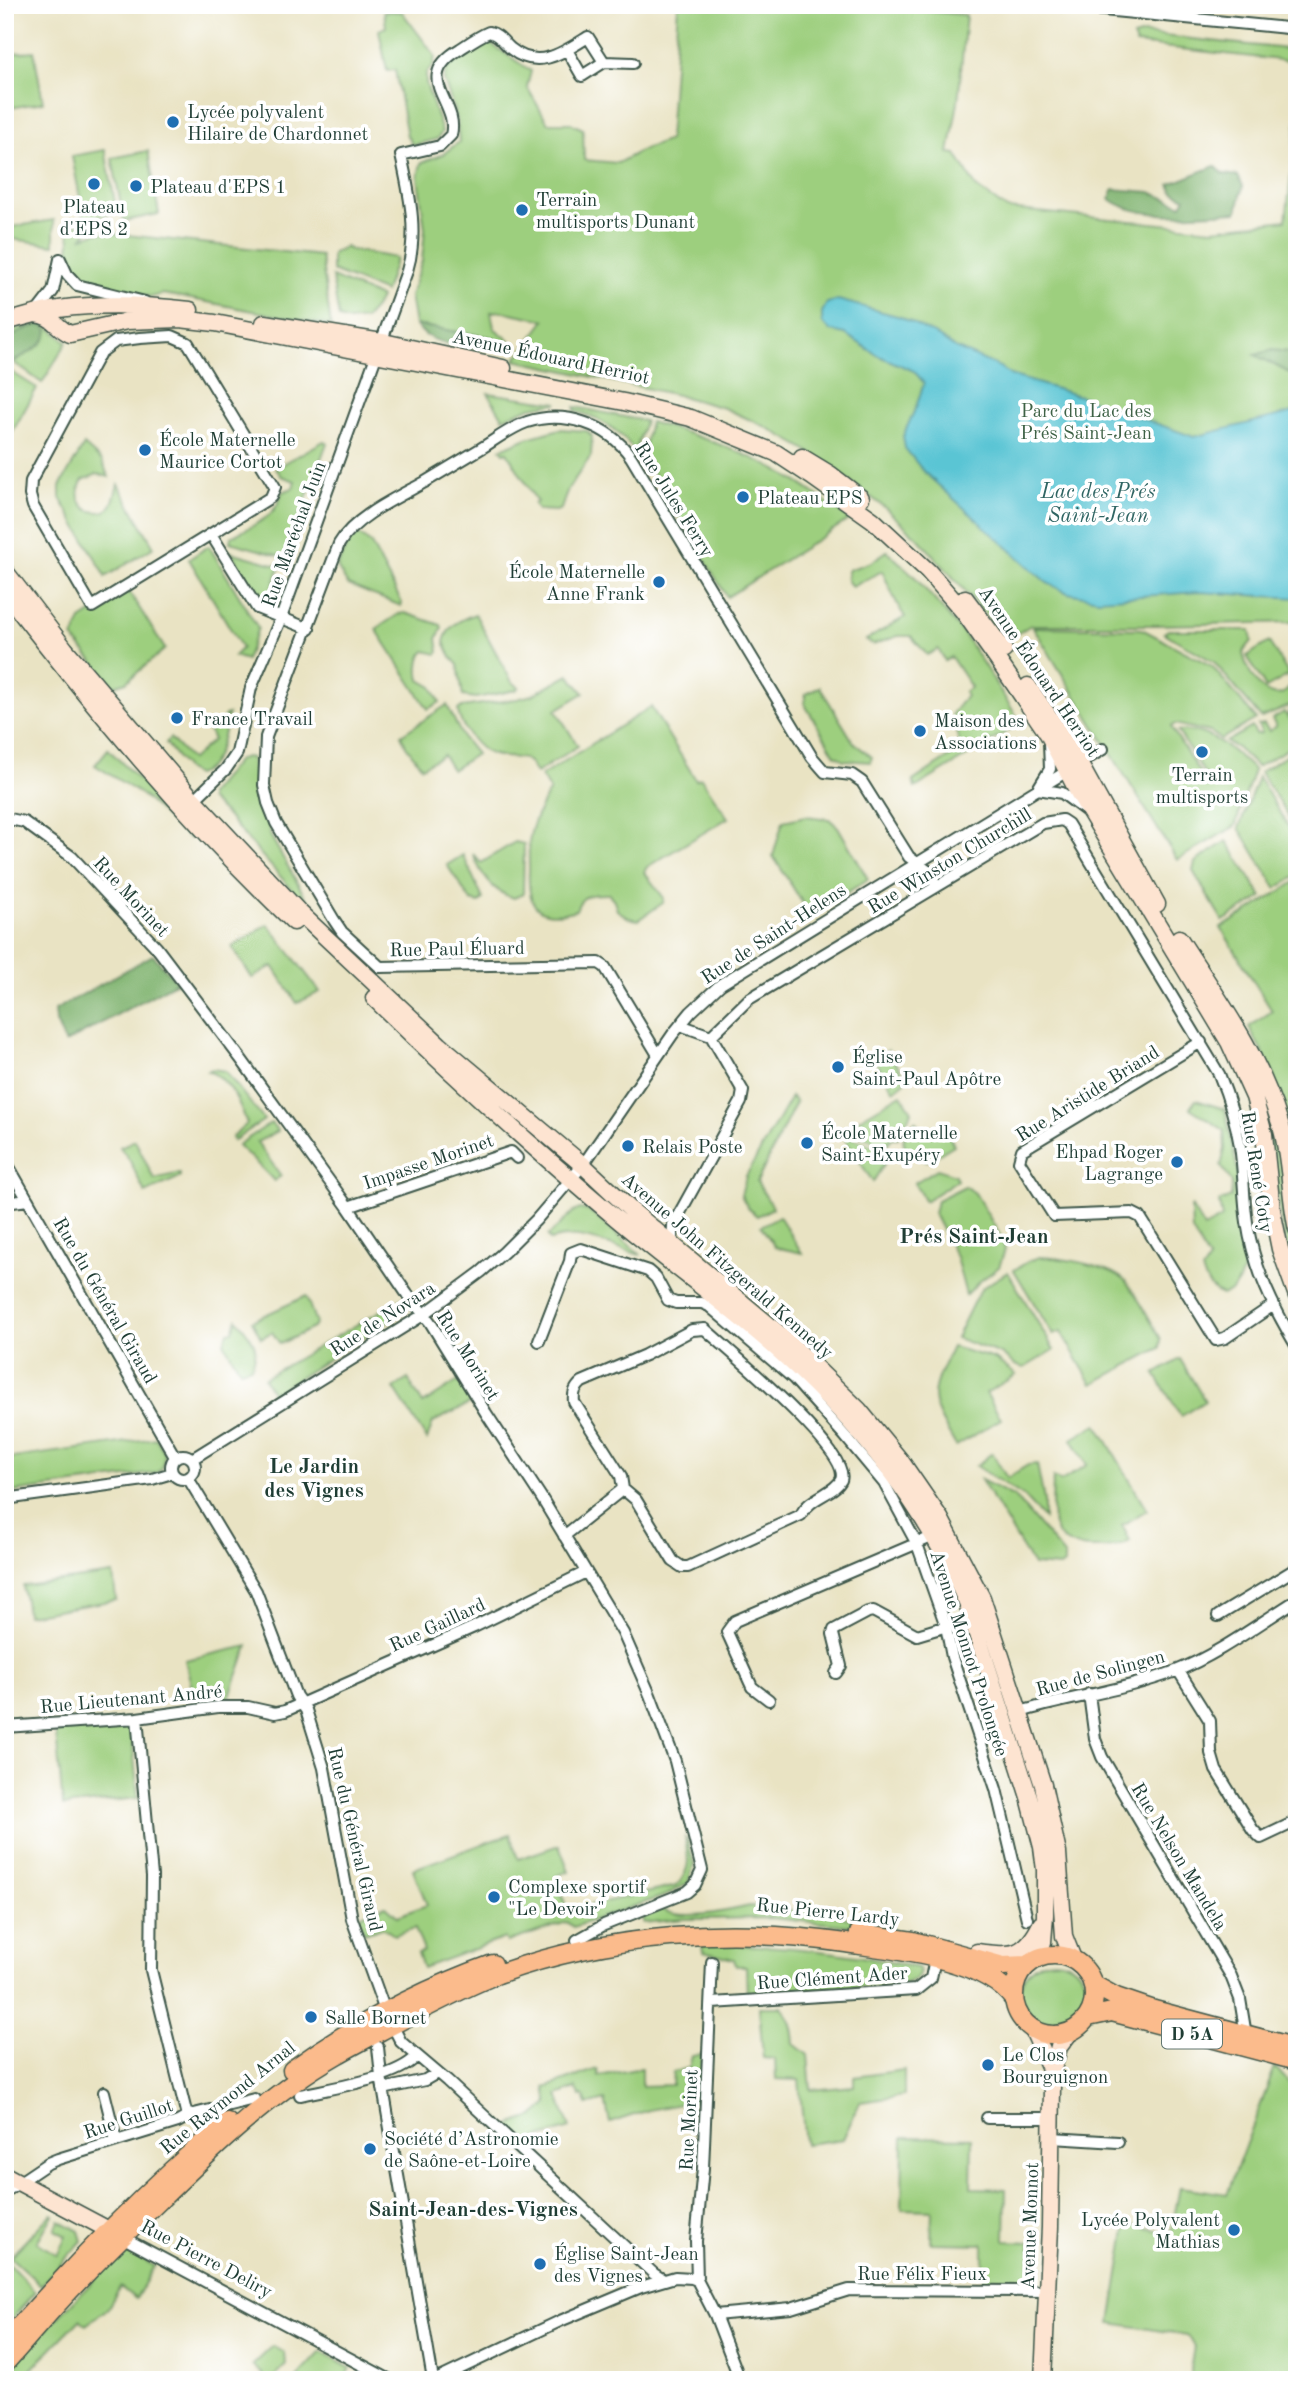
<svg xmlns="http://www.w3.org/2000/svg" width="1302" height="2385" font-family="'Old Standard TT',serif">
<rect width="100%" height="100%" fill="#fff"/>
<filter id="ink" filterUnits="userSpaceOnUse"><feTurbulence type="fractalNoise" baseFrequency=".0143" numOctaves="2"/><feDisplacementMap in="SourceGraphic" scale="14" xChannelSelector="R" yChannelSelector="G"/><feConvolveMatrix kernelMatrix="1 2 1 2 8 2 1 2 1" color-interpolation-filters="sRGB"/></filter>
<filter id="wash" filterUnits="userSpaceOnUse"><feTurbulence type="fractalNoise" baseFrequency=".00686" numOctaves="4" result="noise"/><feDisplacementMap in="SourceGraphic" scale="28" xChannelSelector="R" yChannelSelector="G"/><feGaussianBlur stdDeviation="1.57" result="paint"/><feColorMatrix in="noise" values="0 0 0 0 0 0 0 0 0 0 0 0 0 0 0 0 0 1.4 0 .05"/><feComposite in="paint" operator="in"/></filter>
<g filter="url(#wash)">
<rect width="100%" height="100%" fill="#e9e3c3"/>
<path fill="#9dcf7e" stroke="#5e8659" stroke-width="2" d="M678 5H867L966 15 958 102 949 153 956 154 976 187 1007 209 1213 229 1286 220 1297 121V622L1155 625H1031L1018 633 1004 635 918 538 883 506 805 449 764 426 724 408 677 395 515 360 545 320 501 311 491 312 494 328 514 344 505 347 495 338 415 325 410 296 422 261 425 229 418 177 421 163 443 154 459 142 457 120 444 80 446 69 482 42 491 44 531 71 527 87 548 123H570L583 129 584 160 618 163 642 150 669 140Z
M384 11 402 12 435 56 433 66 426 73V83L442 132 437 139 413 145 407 136 395 70 387 71 379 30 386 27Z
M1144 34 1297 50V62L1136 44 1133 37Z
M34 51 43 102 5 109V54Z
M105 150 117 213 84 219 72 156Z
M148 151 159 214 124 221 112 158Z
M54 220V245L5 238V228Z
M73 224 92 226 83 237 99 232 321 256 331 326 181 297 162 294 152 297 91 286 90 280 68 257 70 243 69 229H72Z
M345 247 351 250 396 258 385 292 332 271V254Z
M332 277 380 297 375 308 365 319 349 321 339 318Z
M43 322 67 342 42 383 13 362 41 344 29 326 16 337 5 340V332Z
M5 368 37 388 5 445Z
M488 393 558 403 531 407 503 418Z
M575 407 645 421 635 452C621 431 600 418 575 411Z
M650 422C697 435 744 451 787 476 809 488 829 505 850 519L727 597 642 455Z
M560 429 587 431 592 436 591 456 568 489 561 509 556 511 538 510 534 504 537 502 507 452 504 453 501 449 527 438Z
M324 441 327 443 284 557 230 542 231 537C253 525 277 518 282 492L293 488 295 481 281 476 276 468Z
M84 445 102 461 109 477 97 474 83 480C76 491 77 502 88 510 113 518 113 501 118 484L154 547 105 577 103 571 60 498V486Z
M356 533 371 544 402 603 401 606 348 585 337 567 349 539Z
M209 546 258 628 246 660 234 656 242 648 189 559Z
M887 551 914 576 964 634 1021 723 915 788 913 781 961 749 952 714 966 696 964 692 971 687 951 657 945 661 938 649 927 655 911 636H898L873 645 866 640 905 617C895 603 890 587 882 571L852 587 847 580 848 570 871 562Z
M231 552 280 566 269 598 261 600 257 596Z
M128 590 165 649 126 682 114 686 73 638 81 620Z
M405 613 441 625 442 628 437 639 439 652 437 654 425 651C418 657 418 672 420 680L432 687 440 702 428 709 376 629 399 614Z
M475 614 512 682 519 687 516 690 476 698 463 696 458 665 451 657 444 642C448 625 460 620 475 614Z
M1033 627 1142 629 1212 666 1256 719 1221 739 1210 732 1175 724 1171 727 1208 786 1211 784 1178 731C1207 726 1235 752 1254 770L1235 826 1177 860Z
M1168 630H1250L1252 641 1243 652C1246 674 1273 715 1293 683V677L1297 683V703L1261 718 1214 662 1164 633Z
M1269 642 1289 675 1266 688 1247 656Z
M569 675 584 693 556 710 578 746 536 773 529 762 524 759C514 757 501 758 491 754 477 749 459 725 458 710L462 707 517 699 532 695Z
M820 687 854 743 872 757 870 762 844 760 835 755 804 703 806 694Z
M447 705 463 738 476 754 452 770 443 755 422 767 406 746 401 735Z
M651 707 696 780 701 778 728 818 647 867 644 872 664 898 663 903 638 920 629 918 617 910 614 900 609 894C592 894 582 893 576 910 537 922 527 906 529 870 529 859 528 847 530 837 532 823 540 809 546 796L550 791 541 776Z
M1297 708V743L1257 767 1237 748 1226 742 1252 727 1256 734 1262 733 1258 725 1264 724 1269 731 1276 726 1272 719 1284 712 1288 718 1289 711Z
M228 714C223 735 219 769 196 775L187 770 166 743 170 738 191 760 213 740 209 731 220 724 225 715Z
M108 749 194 834 190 839 142 795 95 765Z
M1297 749V830L1260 772Z
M245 757 251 758 263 809 270 829 269 833 311 907 301 900 226 815 209 799V795L238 760Z
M1258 777 1297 841V876L1276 888 1239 828Z
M806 816 829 819 838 827 868 879 811 916 773 856 783 821Z
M1227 841 1262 897 1223 921 1193 871 1195 862Z
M515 842 524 844 523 894 514 898C493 893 480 873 473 854L481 863Z
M463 855 483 899 479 903 471 901 447 865Z
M1297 881V1180L1284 1108 1272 1071 1249 1027 1272 1011 1221 928Z
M268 924 320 992 297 1003 273 966 252 978 232 947Z
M888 1050 903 1074 905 1082 894 1091 874 1059Z
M212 1069 225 1071 264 1120 233 1141 232 1137 247 1124C240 1103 230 1079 208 1071Z
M1256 1084 1275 1122 1293 1228C1298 1242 1300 1255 1290 1266Z
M901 1094 912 1111 898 1138H892L886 1145 849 1132 848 1128 851 1124Z
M791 1097 796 1102 757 1182 773 1208 757 1216 748 1208 741 1195 746 1176Z
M1196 1100 1225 1109 1238 1173 1247 1259 1239 1281 1232 1291 1222 1295C1210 1289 1207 1284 1202 1271L1209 1260 1192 1231 1191 1206 1204 1228 1222 1218 1219 1202 1231 1197 1232 1182 1221 1166 1225 1149 1224 1130 1190 1108Z
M915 1121 924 1132 942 1123 954 1145 928 1161 906 1152 903 1139Z
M271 1123 278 1131 257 1142 281 1176 274 1181C263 1168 250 1158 238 1145Z
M847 1136 886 1151 889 1156 873 1182 845 1139Z
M135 1140 154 1179 180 1173V1177L145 1193 130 1161 120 1147Z
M937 1169 955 1175 957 1180 925 1201 914 1183Z
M965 1186 975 1193 1003 1240 1005 1250 999 1267 979 1282 966 1295 956 1257 934 1214 937 1200Z
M580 1209 589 1211 641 1255C608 1246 584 1230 550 1240L548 1236 573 1212Z
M779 1216 802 1253 775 1247 761 1226Z
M1040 1257C1062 1258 1106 1265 1123 1279 1133 1286 1153 1326 1161 1339L1160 1348 1092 1384 1061 1332 1053 1335 1014 1270 1031 1260Z
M1008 1272 1054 1350 1024 1368 1015 1365 1001 1354 956 1338 975 1299 982 1288Z
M306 1296 316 1323 313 1328 280 1344 272 1332 261 1338 252 1321Z
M405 1297 409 1305 403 1312 273 1394 264 1378Z
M237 1319C250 1338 262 1344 251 1367L240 1370 224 1343 228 1332 233 1331Z
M952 1347 995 1359 1016 1375 986 1393 1001 1419 956 1446C927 1396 928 1398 952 1347Z
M1180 1359 1205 1401 1181 1416 1155 1374Z
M408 1379 423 1404 458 1381 473 1402 433 1422 427 1440 394 1388Z
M1097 1424 1147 1510 1122 1525 1130 1541C1118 1548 1107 1548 1093 1548 1043 1547 1053 1514 1053 1477L1061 1481 1087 1465 1072 1439Z
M156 1438 165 1454 162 1468 156 1473 5 1493V1459Z
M992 1453 1007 1478 1028 1465 1037 1464 1044 1500V1519L1023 1496 976 1466Z
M981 1480 1015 1497 1064 1555V1564L1060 1567 1033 1565Z
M113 1574 116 1600 27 1615 23 1586Z
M248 1646 229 1698 195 1701 185 1660Z
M125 1725 131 1727 138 1798 63 1806 56 1733 64 1729Z
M510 1834 518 1859 559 1845 569 1871 556 1876 567 1910 677 1886C691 1868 689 1860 685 1838L688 1841 694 1865 688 1883 667 1895 573 1927 567 1922 507 1942 505 1938 423 1968 418 1953 424 1951 415 1928 394 1935 382 1927 364 1933 358 1916 386 1906 397 1916 427 1905 413 1869Z
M750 1906 835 1915 894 1930 770 1918 685 1919 643 1923 642 1917 662 1909C681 1922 728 1911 750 1906Z
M702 1944C778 1945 844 1951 918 1968L920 1972 916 1979 903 1984 747 1996 746 1966H736L734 1959 703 1952Z
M1020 1994a34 34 0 1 1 68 0a34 34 0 1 1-68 0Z
M759 2007H782C791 2019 793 2029 794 2044L808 2055 811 2090 854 2086V2077L904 2070V2096L860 2102 843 2139 805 2144 799 2080 776 2079 775 2059 763 2058Z
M703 2054 701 2100 649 2110 610 2123 605 2100 587 2105 584 2095 581 2096 576 2088 558 2095 570 2128 523 2143 504 2127 534 2116 548 2104 545 2088 597 2069 599 2076 642 2068V2086L672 2085 673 2072 689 2068 692 2056Z
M1275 2067 1290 2084 1297 2087V2380H1191L1190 2370 1194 2347 1187 2335 1111 2323 1127 2224 1171 2233 1180 2187 1227 2194Z
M903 2137 972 2138 971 2188 1006 2189 1005 2241 1031 2242 1030 2281H983V2244L931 2243 932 2210 902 2209Z
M51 2214 53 2215 37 2242 57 2255 66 2236 55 2230 59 2220 79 2231 82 2241 41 2285 10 2257Z
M127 2253H132L154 2266 136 2299 120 2287 107 2309 86 2325 80 2319 21 2380H5V2373L112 2261Z
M10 2265 35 2292 5 2327V2269Z
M273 2346 285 2353 286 2365 271 2380H260L264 2375 253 2365Z
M321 2352 350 2368 344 2380H295Z"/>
<path fill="#7eb26d" stroke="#4e7850" stroke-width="2" d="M1215 166 1224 174 1238 176 1243 186 1237 212C1200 213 1141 222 1110 199L1113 189 1150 192 1182 205 1186 198 1173 192 1170 184Z
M42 325 48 330C47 346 25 354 13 362L5 357V340C18 334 27 326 42 325Z
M415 325 495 338 505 347C486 353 445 346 427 336 423 334 419 328 415 325Z
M1272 350 1297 353V377L1255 355Z
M153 955 177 982 65 1043 56 1022 55 1010Z"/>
<path fill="#5ac5d4" stroke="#3c8184" stroke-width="2" d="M838 300 901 317 936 335 955 348 1000 367 1010 375 1080 396 1194 437 1297 411V598L1199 592 1098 599 1068 593 1047 583 924 472 905 448 903 436 916 407 924 383 914 371 879 356 845 334 831 331 822 323V312L827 303Z"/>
</g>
<g filter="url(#ink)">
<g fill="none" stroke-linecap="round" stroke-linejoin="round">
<defs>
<path id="street" d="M1052 5 1297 29
M567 50 582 76 604 62
M60 259 67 274 77 285 145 302
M36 313 53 291 60 259
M211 534 92 607 33 506 30 495 31 481 100 353 116 341 140 338 172 336 188 343 275 487 271 497 211 534 257 608 309 629
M1039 787 1050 769 1049 743
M1038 789 1062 793 1085 810
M191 803 226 769 237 753 251 688 281 618 407 271C419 232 409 193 401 155L440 146 451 135C460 101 410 79 460 49 469 43 479 36 489 32 499 34 503 42 511 49 538 71 564 52 588 37L604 62 633 63
M5 818 24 822 72 857 157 948 241 1059 348 1207 407 1294 430 1322 486 1413 541 1497 623 1633 650 1695 675 1761 702 1870 695 1885 687 1892 604 1925 577 1940
M711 1036 749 999 1043 823 1062 820 1068 824 1219 1074C1228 1096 1236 1122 1240 1146 1244 1171 1243 1197 1247 1222 1254 1269 1273 1307 1297 1347
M1201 1042 1022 1150 1019 1161 1054 1216 1132 1213 1140 1217 1216 1340 1225 1338 1272 1306
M658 1055 605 967 599 963 380 967 342 932 334 920 276 823 268 803 264 785 266 737 339 544C354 517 398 497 425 482 443 471 462 460 480 449 495 440 510 428 527 422 565 410 608 424 631 457L812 757 825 772 852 775 862 782 909 857 928 871 937 886
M5 1160 175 1457
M5 1203 28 1200
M348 1207 511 1152 517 1158
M672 1245 673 1225 741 1102 743 1091 711 1036 680 1025
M539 1341 570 1261 571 1253 581 1249 648 1271 656 1278 668 1300 676 1303H702L709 1306 794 1379 845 1436 884 1483 917 1544 946 1626 952 1657 996 1789 1027 1919
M171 1467a12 12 0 1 1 24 0a12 12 0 1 1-24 0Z
M192 1459 423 1315 481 1272 504 1252 536 1220 583 1165 673 1034 691 1012 721 984 1103 749
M188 1478 256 1591 296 1696 306 1710 324 1768 352 1919 385 2011 401 2042 447 2081 654 2274 662 2279
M5 1499 152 1479 172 1473
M564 1536 623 1489 636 1500 673 1561 682 1567H688L801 1515C809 1497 834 1494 841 1480 852 1453 727 1349 705 1329L692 1330 645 1355 582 1382C575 1388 573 1393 574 1402L621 1476 623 1489
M1218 1616 1297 1568
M1178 1670 1210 1721 1211 1753 1216 1770 1253 1830 1261 1838 1297 1821
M836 1673 841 1666 833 1634 834 1630 868 1612 873 1611 917 1635 977 1617
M1089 1694 1095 1739 1102 1757 1231 1976 1240 1999 1246 2035
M769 1700 752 1687 727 1632 735 1621 934 1536
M1020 1712C1071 1697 1126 1690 1176 1671 1219 1654 1258 1624 1297 1600
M137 1718 152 1876 151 1970 187 2116
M5 1727 137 1718 218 1707H248L275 1713 285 1711 474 1627 586 1572
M712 1962 703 2168 696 2241 697 2280 715 2315 740 2380
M712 2003 916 1990 931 1978 935 1959
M378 2047 381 2076 433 2380
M383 2089 425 2080 437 2073
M104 2092 116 2140
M300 2095C331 2088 395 2079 416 2057
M987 2118H1052
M1052 2138 1118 2142
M5 2192 48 2163 58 2159 178 2122 190 2115 254 2099
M122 2237 390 2380
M715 2315 791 2308 849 2290 1048 2291
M436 2380 560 2321 641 2287 675 2277 692 2278 697 2280"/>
<path id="secondary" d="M35 314C54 316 55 327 70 334L127 321 180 319 215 323 624 402 691 418 776 453 811 476 873 520 928 571 963 611 997 659 1048 734 1078 792 1229 1042 1254 1097 1264 1134 1272 1210 1280 1249 1297 1296
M5 322C23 318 41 311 59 309 102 303 147 305 190 310
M264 323 388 343 503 368
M802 457 830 474 861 498
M5 571 65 649 190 796 300 913 440 1045 583 1165 632 1211 788 1341 859 1410 900 1460 940 1518 982 1598 1043 1785 1058 1853 1064 1936 1073 1959
M5 592C94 708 188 821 294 922
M965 598 1004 650
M1028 686 1069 745 1157 904
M1179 938C1218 999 1258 1052 1280 1123 1291 1157 1289 1194 1297 1229
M374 998C452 1075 533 1148 617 1219 673 1266 732 1308 786 1357 861 1425 927 1509 967 1603L1029 1797 1042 1847 1045 1870V1915L1043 1942 1037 1958
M977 1952C1011 1957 1025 1957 1041 1924
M1032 2028 1052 2073V2086L1050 2227 1043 2380
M1052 2073 1059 2047 1071 2031
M5 2175 120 2236"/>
<path id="primary" d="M859 1933 913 1941 1003 1966 1026 1965
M1014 1995a40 40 0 1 1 80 0a40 40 0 1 1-80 0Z
M1094 1985 1116 1997 1154 2010 1297 2048
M1088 2017 1112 2012 1297 2061
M292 2070C354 2025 421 1990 493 1964
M5 2342C75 2264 146 2189 227 2122
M5 2363C24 2343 41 2321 60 2301 92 2266 125 2234 159 2201 202 2159 247 2116 296 2081 326 2059 360 2042 392 2025 427 2007 462 1988 498 1974 609 1934 730 1926 846 1943 894 1950 985 1958 1014 2000"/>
</defs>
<use href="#street" stroke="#3d5649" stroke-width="14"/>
<use href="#secondary" stroke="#3d5649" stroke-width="19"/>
<use href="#primary" stroke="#3d5649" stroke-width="21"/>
<use href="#street" stroke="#fff" stroke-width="10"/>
<use href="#secondary" stroke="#fde4d1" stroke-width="16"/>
<use href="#primary" stroke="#fbbb8c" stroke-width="18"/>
</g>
</g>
<g fill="#1f6fb2" stroke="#fff" stroke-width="2.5">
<circle cx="173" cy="122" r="7"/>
<circle cx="94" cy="184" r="7"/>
<circle cx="136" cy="186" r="7"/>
<circle cx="522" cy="210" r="7"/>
<circle cx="145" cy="450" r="7"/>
<circle cx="743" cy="497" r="7"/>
<circle cx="659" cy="582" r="7"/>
<circle cx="177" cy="718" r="7"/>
<circle cx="920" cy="731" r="7"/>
<circle cx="1202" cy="752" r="7"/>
<circle cx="838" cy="1067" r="7"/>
<circle cx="807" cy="1143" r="7"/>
<circle cx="628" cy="1146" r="7"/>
<circle cx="1177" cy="1162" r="7"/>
<circle cx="494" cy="1897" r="7"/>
<circle cx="311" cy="2017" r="7"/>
<circle cx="988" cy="2065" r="7"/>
<circle cx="370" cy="2149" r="7"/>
<circle cx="1234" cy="2230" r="7"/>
<circle cx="540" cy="2264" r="7"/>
</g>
<g text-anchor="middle" stroke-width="7" stroke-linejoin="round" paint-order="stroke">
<rect fill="#fff" stroke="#627771" stroke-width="2" x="1162" y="2019.5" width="60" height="29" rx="5"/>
<g font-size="18" font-weight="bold" fill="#1f3d34">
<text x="1192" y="2040">D 5A</text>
</g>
<g font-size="19" fill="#1f3d34" stroke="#fff" text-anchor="start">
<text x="187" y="118">Lycée polyvalent<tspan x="187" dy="22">Hilaire de Chardonnet</tspan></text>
<text x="150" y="193">Plateau d'EPS 1</text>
<text x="536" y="206">Terrain<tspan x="536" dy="22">multisports Dunant</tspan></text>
<text x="94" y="213" text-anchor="middle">Plateau<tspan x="94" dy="22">d'EPS 2</tspan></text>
<text x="159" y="446">École Maternelle<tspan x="159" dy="22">Maurice Cortot</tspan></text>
<text x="757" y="504">Plateau EPS</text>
<text x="645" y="578" text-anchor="end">École Maternelle<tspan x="645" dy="22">Anne Frank</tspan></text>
<text x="191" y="725">France Travail</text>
<text x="934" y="727">Maison des<tspan x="934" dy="22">Associations</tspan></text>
<text x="1202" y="781" text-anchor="middle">Terrain<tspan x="1202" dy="22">multisports</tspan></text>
<text x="852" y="1063">Église<tspan x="852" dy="22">Saint-Paul Apôtre</tspan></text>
<text x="821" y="1139">École Maternelle<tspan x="821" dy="22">Saint-Exupéry</tspan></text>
<text x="642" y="1153">Relais Poste</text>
<text x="1163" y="1158" text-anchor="end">Ehpad Roger<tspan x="1163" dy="22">Lagrange</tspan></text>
<text x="508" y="1893">Complexe sportif<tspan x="508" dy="22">"Le Devoir"</tspan></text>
<text x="325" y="2024">Salle Bornet</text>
<text x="1002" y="2061">Le Clos<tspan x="1002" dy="22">Bourguignon</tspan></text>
<text x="384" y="2145">Société d’Astronomie<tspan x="384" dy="22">de Saône-et-Loire</tspan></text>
<text x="1220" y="2226" text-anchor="end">Lycée Polyvalent<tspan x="1220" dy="22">Mathias</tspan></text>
<text x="554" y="2260">Église Saint-Jean<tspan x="554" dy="22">des Vignes</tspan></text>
</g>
<g font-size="19" fill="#1f3d34" stroke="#fff">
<text transform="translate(551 356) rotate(12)" y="7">Avenue Édouard Herriot</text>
<text transform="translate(675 499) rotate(58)" y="7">Rue Jules Ferry</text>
<text transform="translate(293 534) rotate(-70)" y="7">Rue Maréchal Juin</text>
<text transform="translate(1040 671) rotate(56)" y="7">Avenue Édouard Herriot</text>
<text transform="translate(949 860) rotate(-31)" y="7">Rue Winston Churchill</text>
<text transform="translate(132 896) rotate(47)" y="7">Rue Morinet</text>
<text transform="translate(773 933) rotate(-33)" y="7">Rue de Saint-Helens</text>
<text transform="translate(457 948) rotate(-1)" y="7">Rue Paul Éluard</text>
<text transform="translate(1087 1093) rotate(-32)" y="7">Rue Aristide Briand</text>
<text transform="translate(428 1161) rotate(-19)" y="7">Impasse Morinet</text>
<text transform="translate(1258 1172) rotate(81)" y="7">Rue René Coty</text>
<text transform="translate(728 1265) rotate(41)" y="7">Avenue John Fitzgerald Kennedy</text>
<text transform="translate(106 1300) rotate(60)" y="7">Rue du Général Giraud</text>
<text transform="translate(382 1318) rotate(-33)" y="7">Rue de Novara</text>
<text transform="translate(469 1355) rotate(58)" y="7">Rue Morinet</text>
<text transform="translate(437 1624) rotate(-25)" y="7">Rue Gaillard</text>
<text transform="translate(970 1653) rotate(72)" y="7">Avenue Monnot Prolongée</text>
<text transform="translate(1100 1672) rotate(-15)" y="7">Rue de Solingen</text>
<text transform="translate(131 1698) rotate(-5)" y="7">Rue Lieutenant André</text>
<text transform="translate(356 1839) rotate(77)" y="7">Rue du Général Giraud</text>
<text transform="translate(1180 1856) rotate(59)" y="7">Rue Nelson Mandela</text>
<text transform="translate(828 1911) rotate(6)" y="7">Rue Pierre Lardy</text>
<text transform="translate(832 1977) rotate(-4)" y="7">Rue Clément Ader</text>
<text transform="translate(227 2097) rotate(-39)" y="7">Rue Raymond Arnal</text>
<text transform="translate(128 2118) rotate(-18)" y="7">Rue Guillot</text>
<text transform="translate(688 2120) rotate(-87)" y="7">Rue Morinet</text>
<text transform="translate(1029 2226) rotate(-88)" y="7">Avenue Monnot</text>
<text transform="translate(207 2258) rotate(28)" y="7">Rue Pierre Deliry</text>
<text x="922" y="2280">Rue Félix Fieux</text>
</g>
<g font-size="19" fill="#3e6246" stroke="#fff">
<text x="1086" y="417">Parc du Lac des<tspan x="1086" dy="22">Prés Saint-Jean</tspan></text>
</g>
<g font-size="21" font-style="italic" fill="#316664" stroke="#fff">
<text x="1098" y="498">Lac des Prés<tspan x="1098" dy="24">Saint-Jean</tspan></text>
</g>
<g font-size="21" font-weight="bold" fill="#1f3d34" stroke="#fff">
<text x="974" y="1243">Prés Saint-Jean</text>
<text x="314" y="1473">Le Jardin<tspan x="314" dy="24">des Vignes</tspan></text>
<text x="473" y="2216">Saint-Jean-des-Vignes</text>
</g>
</g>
<rect width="1302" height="2385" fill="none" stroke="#fff" stroke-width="28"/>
</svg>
